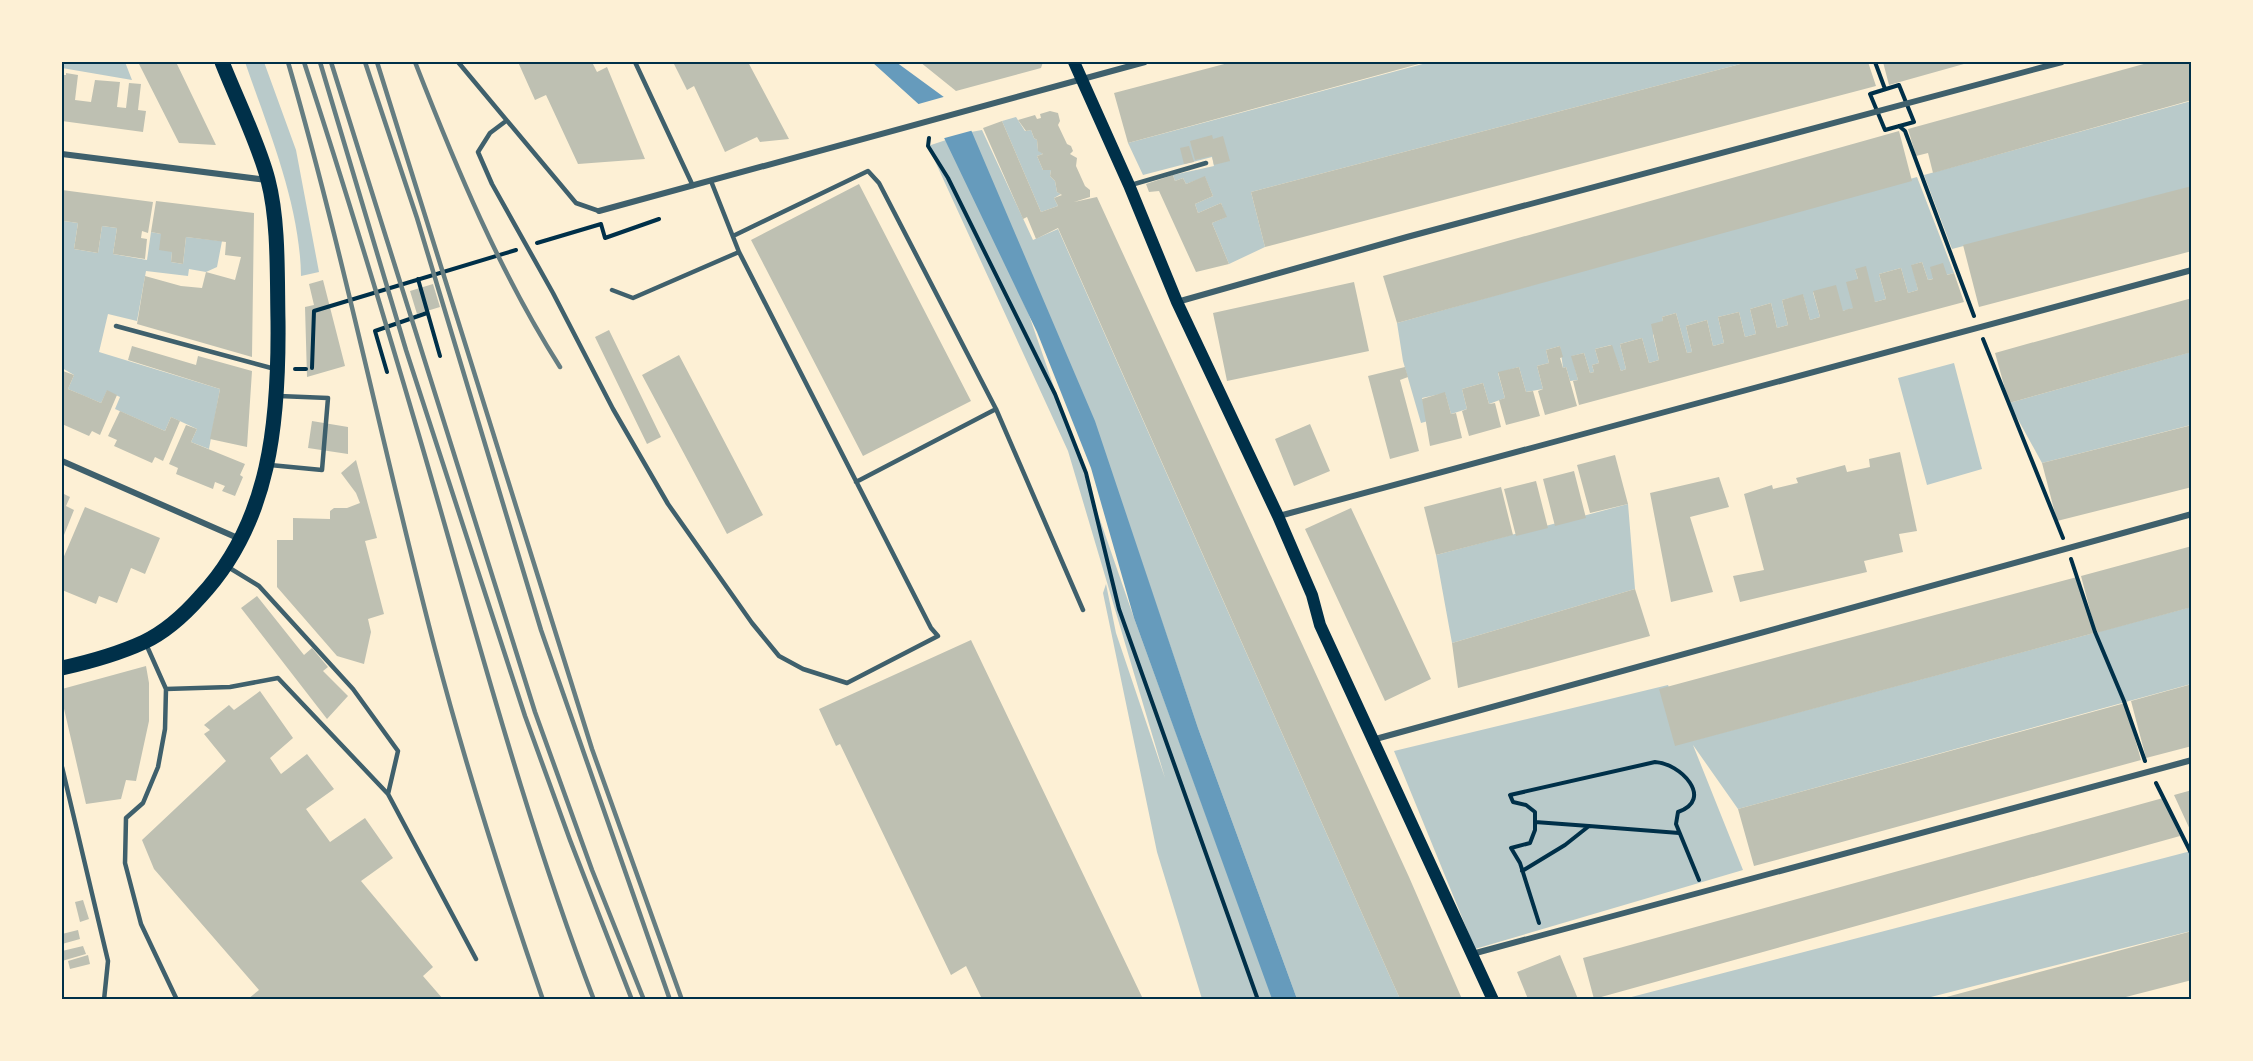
<svg xmlns="http://www.w3.org/2000/svg" width="2253" height="1061" font-family="'Titillium Web',sans-serif">
<rect width="100%" height="100%" fill="#fdf0d5"/>
<path fill="#b9caca" d="M62 62H125L132 80 62 68Z
M245 62H264L296 150 319 272 301 276C300 204 268 129 245 62Z
M1430 62H1748L1251 192 1265 247 1229 264 1212 223 1226 217 1221 203 1198 213 1195 204 1213 196 1205 177 1186 184 1183 178 1175 181 1173 175 1214 166 1212 157 1143 175 1128 143Z
M2191 101V187L1952 249 1924 175Z
M1016 117 1025 131 1031 130 1034 138 1037 140 1038 150 1043 154 1037 156 1043 170H1051L1050 176 1055 181 1057 192 1061 194 1054 198 1058 206 1041 212 1002 121Z
M982 130 1033 240 1058 229 1400 999H1297L1198 728 1093 419 971 132Z
M949 139 1029 315 1134 618 1273 999H1202L1157 852 1103 593 1106 584 1116 633 1165 778 1068 451 928 146Z
M1917 177 1954 273 1928 280 1922 262 1912 265 1918 290 1908 293 1901 268 1879 274 1886 299 1875 302 1855 269 1858 279 1853 308 1843 311 1813 292 1820 317 1810 320 1803 295 1782 300 1788 325 1777 328 1771 303 1750 309 1756 334 1745 337 1739 312 1718 317 1724 343 1713 346 1707 320 1686 326 1692 352 1687 353 1676 313 1662 317 1663 321 1653 335 1659 360 1649 363 1642 338 1620 344 1626 369 1621 371 1611 345 1595 349 1599 363 1592 365 1594 372 1590 373 1584 353 1572 356 1578 380 1570 381 1566 367 1563 368 1560 346 1546 350 1549 363 1537 366 1543 389 1526 392 1519 367 1498 373 1505 398 1489 404 1483 383 1462 389 1467 409 1451 414 1445 393 1422 398 1428 421 1421 423 1403 361 1397 323Z
M64 221 78 223 74 249 98 253 102 226 117 228 113 254 147 260 151 232 161 234 172 252 171 262 183 264 186 237 222 241 217 267 206 272 189 269 188 276 146 271 137 321 108 314 99 352 220 389 209 449 191 442 197 429 171 417 165 431 115 409 120 397 107 391 101 403 68 389 74 375 62 368Z
M2191 352V425L2042 463 2009 403Z
M1954 363 1982 469 1927 485 1898 378Z
M1628 504 1635 589 1452 643 1436 555Z
M2191 607V684L1738 809 1693 745 1743 870 1475 949 1394 751 1668 685 1691 741Z
M2191 851V931L1923 999 1620 1000Z"/>
<path fill="#669bbc" d="M872 62H896L963 111 1095 421 1198 728 1297 999H1272L1134 618 1091 468 1037 332 935 119Z"/>
<path fill="#fdf0d5" d="M947 96 965 110 974 130 941 139 933 121 915 105Z"/>
<path fill="#bec0b2" d="M138 62H176L216 145 179 143Z
M518 62H592L597 72 607 67 645 159 578 164 546 95 535 100Z
M673 62H748L789 139 760 142 757 137 725 152 694 86 687 90Z
M920 62H1043L1041 68 956 91Z
M1232 62H1426L1128 143 1114 93Z
M1748 62H1868L1876 86 1265 247 1251 192Z
M1883 62H1971L1889 85Z
M2151 62H2192V100L1933 173 1928 153 1916 156 1908 129Z
M66 73 78 75 75 100 91 102 95 80 120 82 117 107 126 108 129 83 141 84 138 110 146 111 143 132 62 121V75H66Z
M1050 111 1058 113 1060 121 1058 125 1067 144 1071 146 1073 151 1070 154 1077 158 1076 166 1085 186 1090 190V197L1074 202 1097 197 1409 877 1462 999H1400L1058 228 1036 239 1027 217 1023 219 983 128 1002 121 1041 212 1058 206 1054 198 1062 195 1057 192 1055 181 1050 176 1051 170H1043L1037 156 1043 154 1038 151 1037 140 1034 138 1031 130 1026 131 1018 120 1035 115 1037 119 1041 118 1040 114Z
M1899 131 1912 181 1397 323 1383 276Z
M1212 135 1213 139 1223 136 1230 161 1214 165 1212 156 1195 160 1190 141Z
M1189 146 1194 162 1184 164 1180 148Z
M1173 175 1175 181 1183 178 1186 184 1205 176 1213 196 1195 204 1198 213 1221 203 1227 217 1212 223 1229 264 1196 272 1159 191 1149 192 1146 184Z
M859 184 971 401 863 456 751 240Z
M2192 186V251L1979 307 1963 245Z
M62 190 153 202 148 233 142 231 141 238 147 239 145 259 113 254 117 228 102 226 98 253 74 249 78 223 64 221 62 227Z
M156 201 254 213 252 357 137 324 145 276 181 286 202 288 206 272 235 280 241 257 225 255 226 242 186 237 183 264 171 262 172 252 159 250 161 234 151 232Z
M1922 262 1928 280 1933 279 1930 267 1943 263 1947 275 1954 273 1964 302 1579 405 1573 381 1578 380 1571 356 1584 353 1590 373 1594 372 1592 365 1599 363 1595 349 1612 345 1621 371 1626 369 1620 344 1642 338 1649 363 1659 360 1651 324 1663 321 1662 317 1676 313 1687 353 1692 352 1686 326 1707 320 1713 346 1724 343 1718 317 1739 312 1745 337 1756 334 1750 309 1771 303 1777 328 1788 325 1782 300 1803 294 1810 320 1820 317 1813 291 1836 285 1843 311 1848 309 1853 308 1846 282 1858 279 1855 269 1866 266 1875 302 1886 299 1879 274 1901 268 1908 293 1918 290 1911 265Z
M323 280 345 366 307 377 305 307 314 305 309 284Z
M1354 282 1369 351 1227 381 1213 313Z
M433 284 440 307 417 314 410 291Z
M2192 298V352L2009 403 1995 353Z
M609 330 661 437 647 444 595 337Z
M132 346 196 365 198 356 252 371 247 447 210 439 220 389 128 360Z
M1560 346 1563 357 1560 358 1563 368 1566 367 1577 406 1545 415 1538 391 1543 389 1537 366 1549 363 1546 350Z
M679 355 763 515 727 534 642 375Z
M1405 367 1408 377 1400 380 1419 451 1390 459 1368 376Z
M1519 367 1526 392 1533 391 1540 416 1506 425 1499 400 1505 398 1498 372Z
M63 371 74 375 68 389 85 396 101 403 107 390 117 395 100 435 92 431 89 436 62 424Z
M1483 383 1489 404 1495 403 1501 427 1469 436 1462 411 1467 409 1462 389Z
M1445 392 1451 414 1456 413 1462 438 1430 446 1422 399Z
M120 411 165 431 171 417 180 421 163 461 155 457 152 463 114 446 117 440 108 436Z
M312 421 348 427V454L308 448Z
M1310 424 1330 471 1294 486 1275 439Z
M186 425 197 429 191 442 245 464 240 475 243 477 235 496 222 491 225 486 215 482 213 489 176 474 178 468 169 464Z
M2192 425V487L2057 521 2042 463Z
M1900 452 1917 531 1899 534 1903 552 1864 561 1867 572 1740 602 1733 576 1764 570 1744 494 1772 485 1773 489 1798 483 1796 478 1845 465 1847 472 1870 467 1869 459Z
M1615 455 1628 504 1590 513 1577 465Z
M356 460 377 538 365 541 384 614 368 619 371 632 364 664 337 656 277 587V540H293V518L330 519V511L334 508H347L360 503 356 493 341 473Z
M1574 471 1586 518 1555 526 1543 479Z
M1719 477 1729 507 1690 517 1713 592 1671 602 1650 493Z
M1536 481 1548 528 1516 536 1504 489Z
M1501 487 1513 535 1436 555 1424 507Z
M62 493 70 497 66 506 74 510 62 540Z
M85 507 160 538 145 574 131 568 117 603 99 596 96 604 62 590V561Z
M1351 508 1431 679 1385 701 1305 529Z
M2192 546V607L2096 633 2081 576Z
M2077 577 2094 633 1675 746 1659 689Z
M1635 589 1650 636 1458 688 1452 643Z
M257 596 304 655 312 648 328 667 323 671 348 696 327 719 241 608Z
M971 640 982 663 1143 999H982L966 966 951 975 840 744 836 746 819 709Z
M146 666 149 683V721L136 781 126 780 121 799 86 804 62 700V689Z
M2192 684V746L2146 758 2131 701Z
M260 691 293 738 270 758 281 774 307 754 334 789 306 809 330 842 365 818 393 858 361 881 433 967 423 976 443 999H248L259 990 154 869 142 840 226 761 204 734 210 730 204 725 229 705 234 710Z
M2125 703 2141 760 1754 866 1738 809Z
M2192 790V834L2174 795Z
M2163 798 2180 836 1594 999 1583 958Z
M83 900 89 919 80 922 75 902Z
M78 930 80 939 62 944V934Z
M2192 931V980L2118 999H1939Z
M83 946 86 954 62 961V951Z
M88 955 90 964 70 969 68 961Z
M1560 955 1578 999H1528L1517 972Z"/>
<g fill="none" stroke-linecap="round" stroke-linejoin="round">
<path stroke="#003049" stroke-width="4" d="M1875 62 1885 89
M1899 85 1914 122 1885 130 1870 94Z
M1899 126 1905 131 1974 316
M929 138 928 146 948 178 1055 394 1086 473 1119 609 1258 1000
M537 243 601 224 605 238 659 219
M418 279 440 356
M1983 339 2063 538
M312 368 314 311 516 250
M295 369H306
M387 372 375 331 427 313
M2071 559 2095 632 2124 701 2145 761
M2156 783 2192 855
M1589 826 1679 833
M1522 871 1565 845 1589 826 1535 822
M1539 923 1520 863 1511 848 1530 843 1535 830V812L1526 805 1513 802 1510 795 1655 762C1680 763 1715 799 1678 812L1676 824 1699 880"/>
<path stroke="#3f606c" stroke-width="4.5" d="M458 62 576 203 599 211
M635 62 693 186
M506 121 490 133 478 152 492 184 553 293 613 409 668 504 752 623 779 656 803 669 847 683 938 636 931 628 739 252 711 181
M1131 185 1206 163
M733 236 868 171 879 183 996 409 856 482
M612 290 633 298 739 252
M116 326 275 369
M996 409 1083 610
M270 465 322 470 328 398 279 396
M228 567 259 586 353 689 398 751 388 794
M146 644 166 689 165 729 158 767 143 803 126 818 125 863 141 924 177 1000
M166 689 230 687 278 678 388 794 476 959
M62 767 108 961 104 1000"/>
<path stroke="#3f606c" stroke-width="6" d="M62 154 267 180
M599 211 1145 62
M1177 302 1407 237 2062 62
M62 461 240 539
M1279 516 2192 270
M1372 740 2192 514
M1472 954 2192 760"/>
<path stroke="#003049" stroke-width="12" d="M1074 62 1129 185 1177 302 1278 516 1312 595 1320 625 1493 1000"/>
<path stroke="#003049" stroke-width="15" d="M62 668C89 662 118 654 144 642 165 632 185 614 200 597 271 522 279 419 278 321 277 277 279 222 268 180 259 144 236 98 222 62"/>
<path stroke="#657d81" stroke-width="4.5" d="M288 62C344 255 384 454 435 649 466 767 503 884 543 1000
M304 62C345 187 383 313 420 439 475 627 524 817 594 1000
M320 62 406 350 525 716 570 840 632 1000
M331 62 535 712 592 870 644 1000
M365 62 417 218 541 630 670 1000
M377 62 592 749 682 1000
M415 62C456 167 499 271 560 367"/>
</g>
<rect width="2253" height="1061" fill="none" stroke="#fdf0d5" stroke-width="126"/>
<rect x="63" y="63" width="2127" height="935" fill="none" stroke="#003049" stroke-width="2"/>
</svg>
